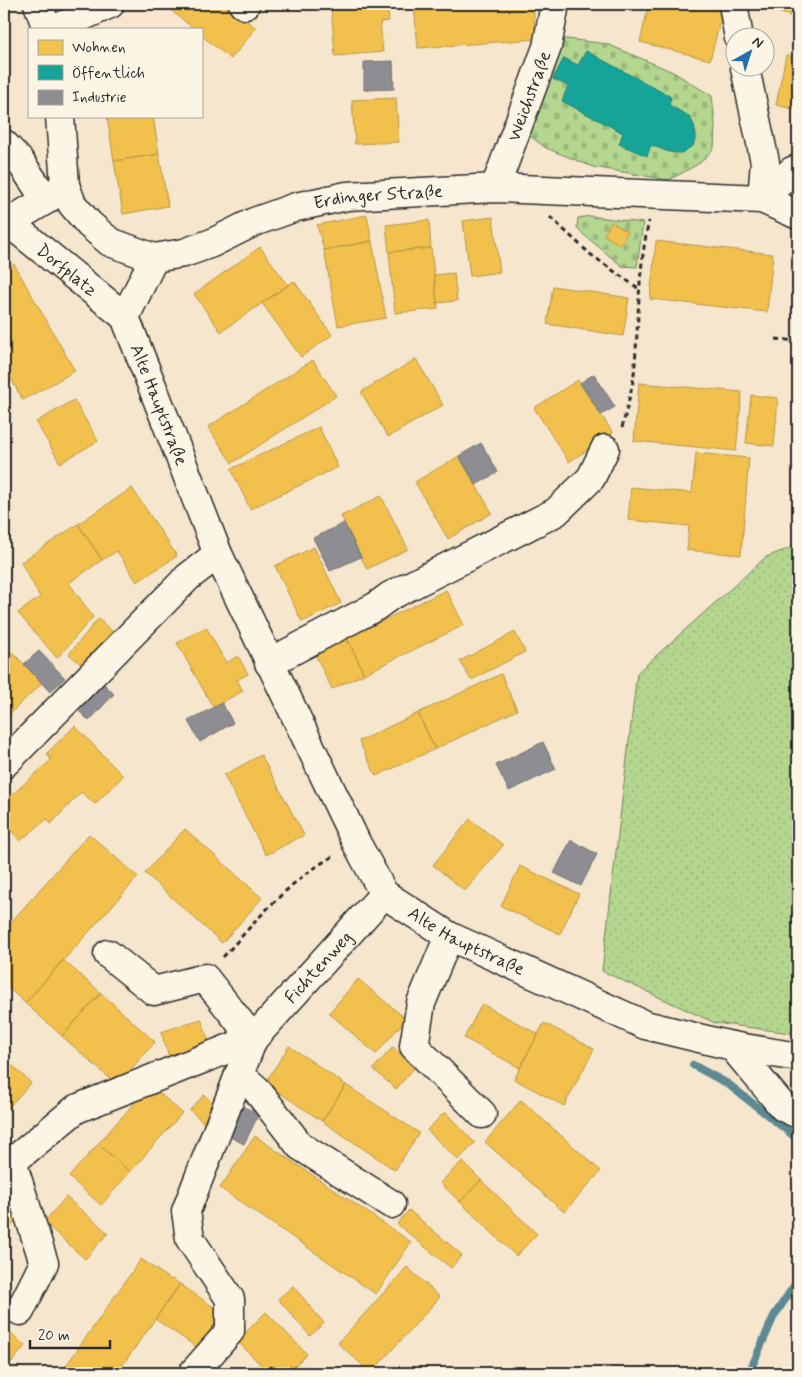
<svg xmlns="http://www.w3.org/2000/svg" width="802" height="1377" font-family="Mynerve,sans-serif">
<defs>
<pattern id="grass-dots" width="8" height="8" patternUnits="userSpaceOnUse" patternTransform="scale(1.25)"><rect width="8" height="8" fill="#b4d68f"/><path d="M2 2h.1M6 6h.1" fill="none" stroke="#9bb87c" stroke-width="1.8" stroke-linecap="round"/></pattern>
<pattern id="cemetery-stones" width="16" height="16" patternUnits="userSpaceOnUse" patternTransform="scale(1.25)"><rect width="16" height="16" fill="#b4d68f"/><path d="M2 7V4a2 2 0 0 1 4 0v3zM10 15v-3a2 2 0 0 1 4 0v3z" fill="#9bb87c"/></pattern>
</defs>
<rect width="100%" height="100%" fill="#f5e6cd"/>
<filter id="ink" filterUnits="userSpaceOnUse"><feTurbulence type="fractalNoise" baseFrequency=".02" numOctaves="2"/><feDisplacementMap in="SourceGraphic" scale="10" xChannelSelector="R" yChannelSelector="G"/><feConvolveMatrix kernelMatrix="1 2 1 2 8 2 1 2 1" color-interpolation-filters="sRGB"/></filter>
<g filter="url(#ink)">
<path fill="url(#grass-dots)" stroke="#70805d" d="M798 545V1034L715 1023 602 971 637 673 766 557Z"/>
<path fill="url(#cemetery-stones)" stroke="#70805d" d="M559 38 607 44 673 72 712 96 715 124 714 148 700 163 669 180 593 167 546 148 529 135Z
M590 216 643 223 637 267 622 266 584 235 577 227 578 218Z"/>
<path fill="#f2c14e" stroke="#b69444" d="M170 4H227L256 28 231 59 201 35V29H194L167 7Z
M331 4H387L389 21 380 22 383 52 335 56Z
M414 4H533L536 39 418 48Z
M649 4H697L723 10 710 60 640 42Z
M756 4H798V19Z
M786 55 798 58V110L776 105Z
M396 98 399 142 355 144 352 100Z
M107 116H153L159 154 114 161Z
M159 154 168 206 123 214 114 161Z
M367 215 372 241 324 250 317 225Z
M493 217 500 272 470 276 463 221Z
M429 220 431 248 389 252 386 225Z
M611 222 628 232 620 245 604 235Z
M372 241 386 318 338 326 324 250Z
M656 241 773 254 767 312 650 299Z
M260 247 288 285 221 332 194 294Z
M431 248 438 309 395 313 389 252Z
M14 264 75 371 23 400 4 367V270Z
M454 273 457 301 437 303 434 275Z
M294 281 332 335 301 357 262 303Z
M553 286 629 298 623 336 547 324Z
M416 359 443 405 388 437 361 392Z
M313 360 336 396 232 463 208 427Z
M578 380 613 433 569 462 534 408Z
M639 383 742 392 736 451 634 441Z
M751 395 778 398 774 446 746 443Z
M74 400 98 441 60 463 36 422Z
M319 427 338 467 250 509 231 469Z
M696 453 749 458 741 555 687 550 689 526 628 520 631 487 692 493Z
M459 456 492 513 448 539 415 482Z
M132 488 177 556 137 582 117 551 102 560 78 524Z
M381 496 408 549 367 569 341 516Z
M78 524 102 560 69 583 93 617 57 658 18 613 40 597 21 562Z
M314 547 341 603 302 622 275 566Z
M446 590 464 625 364 674 347 638Z
M98 619 118 636 89 671 69 654Z
M206 627 226 663 238 656 248 674 237 680 243 691 213 707 177 643Z
M515 632 525 652 471 680 460 661Z
M347 638 364 674 332 689 315 654Z
M12 652 42 683 4 719V660Z
M501 674 517 710 435 749 418 713Z
M418 713 435 749 376 776 359 741Z
M75 726 123 776 95 804 81 792 51 824 47 819 20 841 4 822V802L51 760 47 753Z
M261 755 304 835 266 855 224 775Z
M470 819 503 845 465 891 433 865Z
M185 829 262 898 222 943 145 873Z
M89 834 138 877 25 1003 4 984V930Z
M520 866 579 894 560 934 501 906Z
M63 960 101 993 62 1036 25 1003Z
M358 979 406 1019 376 1054 329 1013Z
M101 993 155 1042 117 1085 62 1036Z
M482 1004 538 1034 520 1068 464 1038Z
M201 1019 210 1044 169 1057 161 1032Z
M544 1023 594 1049 564 1106 514 1079Z
M289 1046 346 1085 322 1121 265 1083Z
M393 1047 415 1067 396 1089 373 1069Z
M4 1058 31 1083 4 1112Z
M150 1085 182 1113 130 1172 98 1144Z
M346 1085 419 1133 395 1170 322 1121Z
M204 1095 220 1109 206 1125 190 1110Z
M521 1100 601 1171 564 1212 485 1142Z
M445 1112 475 1143 458 1160 427 1130Z
M255 1136 411 1242 376 1294 220 1188Z
M98 1144 130 1172 101 1205 69 1177Z
M462 1161 481 1180 460 1202 440 1183Z
M481 1180 537 1234 516 1256 460 1202Z
M66 1197 108 1233 85 1259 44 1222Z
M4 1206 18 1219 4 1234Z
M409 1210 462 1255 451 1268 397 1224Z
M141 1259 171 1280 172 1279 180 1284 117 1373H61Z
M407 1267 440 1297 371 1373 338 1343Z
M180 1284 222 1313 198 1348 155 1319Z
M293 1286 324 1323 310 1336 278 1299Z
M266 1312 307 1354 288 1373H269L237 1341Z
M4 1326 25 1346 12 1362 4 1355Z"/>
<path fill="#17a398" stroke="#1d7f77" d="M586 51 671 97 669 105 689 116 694 125 696 136 693 146 681 153 669 152 651 145 647 156 619 144 623 133 562 101 568 86 553 79 564 58 578 65Z"/>
<path fill="#8d8d92" stroke="#707073" d="M393 61 394 89 364 90V62Z
M594 374 615 407 601 415 580 383Z
M481 443 498 472 476 485 459 456Z
M344 523 361 557 330 571 313 538Z
M39 651 65 678 50 692 24 664Z
M102 682 114 694 89 721 77 709Z
M222 703 233 723 200 742 188 721Z
M543 742 556 769 509 791 496 765Z
M571 840 597 854 581 886 554 873Z
M235 1103 259 1114 244 1144 222 1133Z"/>
<g fill="none" stroke-linecap="round" stroke-linejoin="round">
<path stroke="#5b8993" stroke-width="8" d="M693 1065 728 1084 798 1139
M749 1373 774 1316 798 1280"/>
<defs>
<g id="minor">
<path d="M38 4 47 29"/>
<path d="M243 4 245 5"/>
<path d="M733 4 739 38"/>
<path d="M55 29 110 4"/>
<path d="M745 68 765 162 762 199"/>
<path id="s1" d="M60 116 65 185 72 204 89 224 110 242 154 258 184 253 212 243 254 222 296 207 347 196 495 188 762 199 798 215"/>
<path d="M4 144 19 160 46 200"/>
<path id="s2" d="M495 188 547 47 555 4"/>
<path d="M762 199 792 171 798 169"/>
<path id="s3" d="M8 222 125 317"/>
<path d="M4 225 46 200 65 185"/>
<path id="s4" d="M154 258 125 317 218 554 357 844 384 894 449 936 645 1025 732 1046 798 1057"/>
<path d="M269 663 375 607 390 596 556 512 591 478 605 449"/>
<path d="M4 764 188 577 218 554"/>
<path d="M449 936 421 1003 414 1046 482 1114"/>
<path d="M108 954 154 991 205 978 253 1039"/>
<path d="M732 1046 783 1107 798 1114"/>
<path d="M239 1074 256 1089 300 1146 391 1204"/>
<path d="M20 1311 44 1263 12 1162 76 1109 253 1039"/>
<path id="s5" d="M193 1373 230 1331V1299L190 1239 186 1211 253 1039 384 894"/>
</g>
</defs>
<use href="#minor" stroke="#2b2b2b" stroke-width="31"/>
<path stroke="#2b2b2b" stroke-width="3" stroke-dasharray="5 4" stroke-linecap="butt" d="M550 217 590 254 639 289
M776 339 798 341
M622 428C627 407 634 384 635 363 639 315 638 268 649 221
M223 957C257 920 289 880 334 856"/>
<use href="#minor" stroke="#fcf5e5" stroke-width="28"/>
</g>
</g>
<g text-anchor="middle" stroke-width="5" stroke-linejoin="round" paint-order="stroke">
<g font-size="18" fill="#2b2b2b" stroke="#fcf5e5">
<text dy="6" stroke="none"><textPath href="#s2" startOffset="98">Weichstraße</textPath></text>
<text dy="6" stroke="none"><textPath href="#s1" startOffset="425">Erdinger Straße</textPath></text>
<text dy="6" stroke="none"><textPath href="#s3" startOffset="76">Dorfplatz</textPath></text>
<text dy="6" stroke="none"><textPath href="#s4" startOffset="160">Alte Hauptstraße</textPath></text>
<text dy="6" stroke="none"><textPath href="#s4" startOffset="794">Alte Hauptstraße</textPath></text>
<text dy="6" stroke="none"><textPath href="#s5" startOffset="470">Fichtenweg</textPath></text>
</g>
</g>
<rect width="802" height="1377" fill="none" stroke="#fcf5e5" stroke-width="20"/>
<rect x="10" y="10" width="782" height="1357" fill="none" stroke="#2b2b2b" stroke-width="2" filter="url(#ink)"/>
<rect x="28" y="28" width="175" height="90" fill="#fcf5e5" stroke="#a8a49b"/>
<rect x="38" y="40" width="25" height="15" fill="#f2c14e" stroke="#a8a49b"/>
<text x="72" y="52" font-size="15" fill="#2b2b2b">Wohnen</text>
<rect x="38" y="65" width="25" height="15" fill="#17a398" stroke="#a8a49b"/>
<text x="72" y="78" font-size="15" fill="#2b2b2b">Öffentlich</text>
<rect x="38" y="90" width="25" height="15" fill="#8d8d92" stroke="#a8a49b"/>
<text x="72" y="102" font-size="15" fill="#2b2b2b">Industrie</text>
<g transform="translate(750 52) rotate(39)"><circle r="24" fill="#fcf5e5" stroke="#a8a49b"/>
<path d="M0-4L9 19L0 12L-9 19Z" fill="#1f6fb2"/>
<text y="-8" font-size="14" font-weight="bold" text-anchor="middle" fill="#2b2b2b">N</text>
</g>
<path d="M30 1340v8h80v-8" fill="none" stroke="#2b2b2b" stroke-width="2.5"/>
<text x="38" y="1340" font-size="15" fill="#2b2b2b" stroke="#fcf5e5" stroke-width="4" paint-order="stroke">20 m</text>
</svg>
